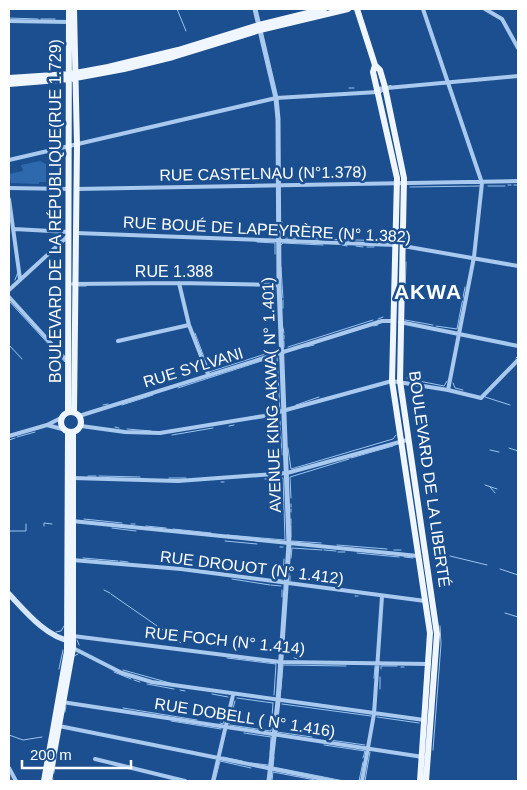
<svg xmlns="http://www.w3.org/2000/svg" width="527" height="790" font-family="Helvetica,sans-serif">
<rect width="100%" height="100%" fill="#1b4f8f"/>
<path fill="#2e69ad" d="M40 161 46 164V182H39V184L11 183 9 174 23 171 21 165Z"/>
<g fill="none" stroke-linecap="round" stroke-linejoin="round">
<path stroke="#9cc4f0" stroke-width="1" d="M177 9 186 31
M9 18 38 19
M41 19H55
M349 88H354
M508 185H511
M514 185H518
M488 186H505
M410 187 480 186
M282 222 281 234 285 238 393 241
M270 237 274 236
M257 242 275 243V254
M281 245 283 243 323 245
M342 245 347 246
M356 246 363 247
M367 247H374
M281 267 283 298
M15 280 18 272
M79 286H86
M405 294 406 262
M283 300V308
M9 301 65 362
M378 319 383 317
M405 320 433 325
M374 326 378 325
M436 326 457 329 465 287
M283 328 284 333
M195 333 208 368
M284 335V339
M284 341V347
M9 345 22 359
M288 347 373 320
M306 347 314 345
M516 358 518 356
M209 372 278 350
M407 378 412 379
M414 380 444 386 447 381
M453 383 455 388 463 390
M178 388 277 356 280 411
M485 397 510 405
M103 405 108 404
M122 405 153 395
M296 405 319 397
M280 421 282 455
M229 426 234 425
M115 427 119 428
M127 429 151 431
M172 435 213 428
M17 437 35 432
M9 440 15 438
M288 448 291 469 393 439 396 435
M509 448 518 451
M490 450 499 452
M351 458 393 446
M88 476H96
M99 476 140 477
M169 478H186
M221 482H224
M485 485 497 489
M490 487 495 493
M291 498 290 477 349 459
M291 504V507
M291 509V512
M84 519 122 523
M291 519V524
M131 524H135
M291 525V537
M44 526V523L52 524
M146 526 166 528
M112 528 136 531
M173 529 211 533
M9 531H26V524
M227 535 285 540 283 478 265 479
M225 541 257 544
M292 541 321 543
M337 545 387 549
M280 547H283
M324 550 336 551
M394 550H401
M338 552H345
M357 553 399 557
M450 556 487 565
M404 557 413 558
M83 558 118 561
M291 558 292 548 322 550
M120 561 128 562
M500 569 518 575
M290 576V581
M232 579 270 585
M275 579 282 580
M283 579 284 559
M271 585 281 586
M104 590 110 593
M111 594 173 637
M355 596H358
M282 597V590
M505 613 518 617
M56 632 61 631 64 626
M174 638 181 643
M77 640 79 645
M74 656 78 654
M227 658 276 664 274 695
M294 658 298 659
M401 667H404
M59 669 63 650
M381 669V666H397
M123 670 170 683
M114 672 131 679
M374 678 375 666
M134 680 140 682
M147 684 174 689
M281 689 283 665 346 666
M380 689V677
M180 690 185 691
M212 694 228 697
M237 698 273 703
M282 704 371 716
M123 708 197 720
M65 712 66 706
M279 717 277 732 312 737
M377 717 419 723
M224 718 225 713
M171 721 221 729
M220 723 223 724 224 720
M229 724 235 701
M230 725 271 731 273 703
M244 733 271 737 270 754
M9 735 23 740 42 737
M330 740 365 745
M324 745 365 751 363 758
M433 750 441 644 440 626
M223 757 242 761
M274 757 273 767 344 781
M251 763 268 765
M54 773 56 757
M52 781 53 779
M215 781 220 761 251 768
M272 781 273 772 320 781
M359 781 363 762
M365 781 370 752"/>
<path stroke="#3c6290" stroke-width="4" d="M9 777 11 781"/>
<path stroke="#a9c9ee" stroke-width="4" d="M423 9 482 183 474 257 448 390
M485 9 502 19 518 48
M9 21 69 22
M376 89 518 76
M9 160 276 98 378 92 390 87
M9 188 69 189
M76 189 518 181
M9 199 20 279
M14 229 69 232
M76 233 396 245
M403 246 518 266
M179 283 189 325 208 374
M73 284 179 283 279 285
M9 290 68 236
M9 297 68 362
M400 322 518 346
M118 341 189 325
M79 416 382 321H394
M47 425 61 418
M81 426 125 432 160 433 264 416 392 381 448 390 481 398 518 360
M9 436 47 425 62 429
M72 478 178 481 287 473 407 440
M72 521 418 556
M72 560 181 569 425 601
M73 636 280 662 429 664
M73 648 122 673 152 682 424 720
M62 702 423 757
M59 726 333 781
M95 759 185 781
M9 768 16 781
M213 781 233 695
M362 781 374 714 382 596"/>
<path stroke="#a9c9ee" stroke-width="5" d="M255 9 276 98 278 119 279 285 289 544 278 701 269 781"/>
<path stroke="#d6e6fa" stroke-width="5.5" d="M9 594C25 611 47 638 71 641"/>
<path stroke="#f0f6ff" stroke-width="6" d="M357 9 375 65 380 70 385 87 404 178 400 381 437 634 426 781
M375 65 373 72 397 178 392 381 430 633 420 781
M9 78 70 74 108 67 178 50 259 25 324 9
M9 84 70 79 124 69 173 57 260 30 348 9
M61 422a10 10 0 1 1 20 0a10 10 0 1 1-20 0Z
M68 412 69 9
M74 412 77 145 74 9
M44 781 67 651 68 433
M49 781 73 648V432"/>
</g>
<g text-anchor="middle" stroke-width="5" stroke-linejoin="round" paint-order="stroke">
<g font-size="16" fill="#fff" stroke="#1b4f8f">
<text transform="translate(263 173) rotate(-1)" y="6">RUE CASTELNAU (N°1.378)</text>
<text transform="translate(55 211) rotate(-90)" y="6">BOULEVARD DE LA RÉPUBLIQUE(RUE 1.729)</text>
<text transform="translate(267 229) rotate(3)" y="6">RUE BOUÉ DE LAPEYRÈRE (N° 1.382)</text>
<text x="174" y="277">RUE 1.388</text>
<text transform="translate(193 367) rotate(-17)" y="6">RUE SYLVANI</text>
<text transform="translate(271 395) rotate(-92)" y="6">AVENUE KING AKWA( N° 1.401)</text>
<text transform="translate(430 479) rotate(82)" y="6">BOULEVARD DE LA LIBERTÉ</text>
<text transform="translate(252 567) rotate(7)" y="6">RUE DROUOT (N° 1.412)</text>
<text transform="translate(225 640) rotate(6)" y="6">RUE FOCH (N° 1.414)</text>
<text transform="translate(245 717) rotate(9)" y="6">RUE DOBELL ( N° 1.416)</text>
</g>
<g font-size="21" font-weight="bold" letter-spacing="1" fill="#fff" stroke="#1b4f8f">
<text x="428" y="299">AKWA</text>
</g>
</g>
<rect width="527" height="790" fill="none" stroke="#ffffff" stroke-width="20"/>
<path d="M22 760v8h109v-8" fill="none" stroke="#ffffff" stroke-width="2.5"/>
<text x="30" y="760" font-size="15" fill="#ffffff" stroke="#1b4f8f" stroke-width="4" paint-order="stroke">200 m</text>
</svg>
